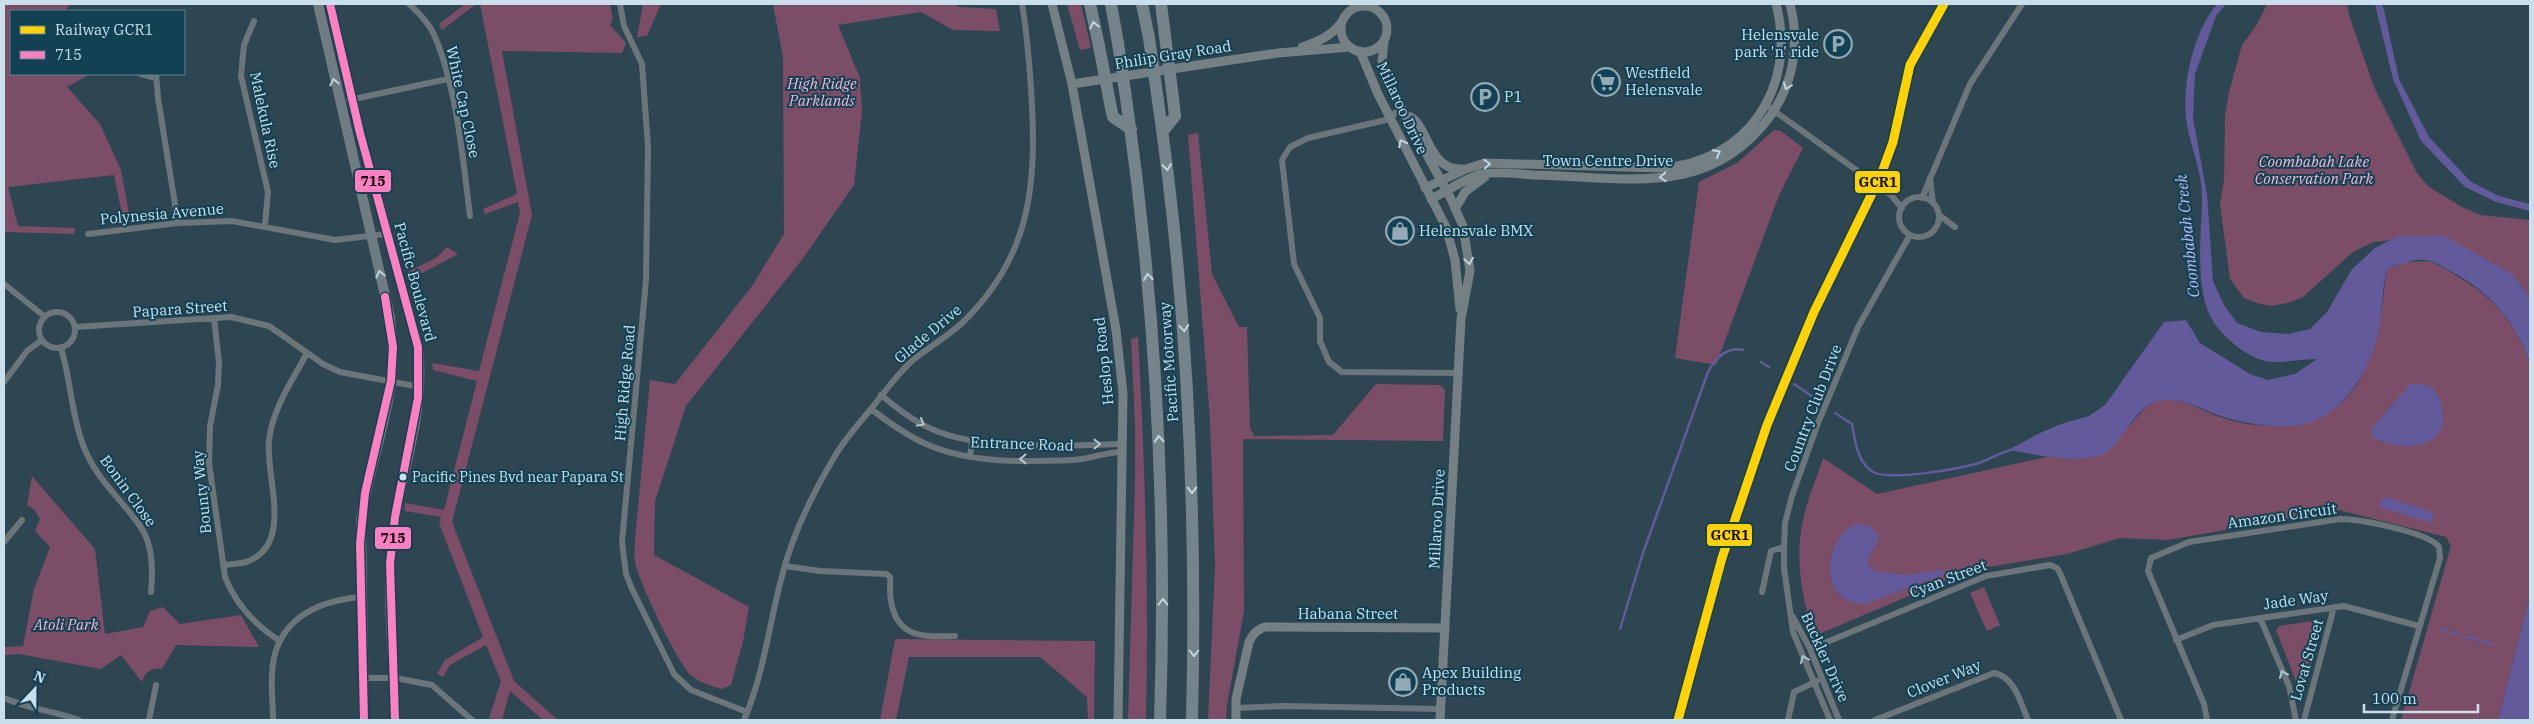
<svg xmlns="http://www.w3.org/2000/svg" width="2534" height="724" font-family="'IBM Plex Serif',serif">
<rect width="100%" height="100%" fill="#2e4651"/>
<path fill="#7b4d67" d="M4 4H70L65 11H11V74H90L67 87 100 124 121 170 130 219H123L114 175 8 187 18 226 75 228 74 234 4 232V243Z
M465 4H476L442 30 439 24Z
M480 4H610L613 19 610 25 626 43 622 53 502 51 532 215 452 522 514 681 558 720H543L510 691 502 720 489 718 501 681 486 645 450 665 443 677 437 674 445 660 483 637 439 523 441 517 405 511V503L444 510 477 381 433 370 432 363 479 371 520 213 518 202 485 214 483 209 517 194Z
M643 4H661L647 36 637 37Z
M773 4H954L959 7 996 9 1000 31 953 30 921 12 838 25 860 78 862 112 854 185 804 257 686 406 655 501 654 555 749 607 743 642 731 685 722 689C711 686 700 683 691 675 678 664 638 580 635 562 634 555 635 546 635 539L650 380 675 384 752 286 784 234 783 58Z
M1067 4H1081L1091 48 1080 50Z
M2267 4H2347L2350 18 2374 87 2417 173 2429 187 2462 207 2480 215 2530 220V315L2526 308 2392 240 2373 242 2353 252 2303 297 2288 303 2271 306 2260 304 2244 298 2230 279 2220 204 2224 180 2225 116 2229 92 2242 45 2256 26Z
M1774 130 1781 131 1803 148 1779 195 1716 365 1675 358 1699 182 1737 163Z
M1198 133 1212 274 1239 327H1247L1250 428 1254 436 1333 435 1376 384 1440 385 1445 390 1443 441 1243 439 1244 611 1227 705 1226 720H1208L1215 566 1210 420 1188 135Z
M447 247 458 254 409 280 407 272 436 258Z
M2430 261C2482 288 2508 307 2530 362V596L2498 720H2401L2451 546 2446 537 2339 510 2168 540 2120 538 2067 554 1970 570 1819 634 1813 631C1801 595 1795 558 1803 520 1807 499 1817 478 1823 458L1877 494 2051 456C2059 457 2074 461 2081 458 2093 454 2116 438 2126 429 2136 420 2142 407 2156 401 2176 394 2196 408 2214 415 2272 436 2340 431 2366 366 2373 349 2380 326 2382 308 2384 294 2384 283 2387 270L2405 262Z
M1138 337C1145 465 1149 592 1146 720H1128L1135 483V424L1131 339Z
M32 476 95 549 105 634 143 627 150 611 163 607 180 624 241 615 259 647 176 645 162 669C151 667 145 672 142 682L121 655 101 669 19 654 4 655V647L23 646 34 589 50 547 35 531 40 519 35 510 27 505Z
M1984 587 2000 625 1987 631 1970 593Z
M2320 620 2324 623 2303 691 2299 689 2276 630 2279 626Z
M895 639 1095 641 1094 720H1088L1087 697 1040 657H909L896 720H880Z"/>
<path fill="#625a9a" d="M2217 4H2226L2216 16 2195 74 2193 118 2207 194 2213 281 2224 305 2237 323 2261 332 2288 334 2310 329 2327 312 2352 269 2375 248 2398 236H2445L2512 274 2530 297V362C2514 321 2492 293 2452 272 2445 269 2438 263 2431 261 2417 257 2400 264 2387 270 2381 291 2383 312 2378 334 2369 373 2339 422 2294 426 2271 428 2249 424 2227 418 2204 412 2184 396 2159 401 2135 405 2124 441 2105 453 2082 466 2033 454 2008 450L2038 434 2061 424 2089 416 2105 405 2164 322 2186 320 2200 343 2250 374 2268 380 2295 374 2317 359C2304 359 2290 362 2276 362 2253 363 2227 341 2214 323 2193 290 2202 234 2202 196 2202 170 2189 144 2186 118 2182 83 2194 31 2217 4Z
M2375 4H2382L2384 10 2399 79 2429 137 2471 182 2499 196 2530 204V211L2496 202 2465 187 2421 141 2393 79Z
M2410 384C2417 384 2425 383 2432 388 2437 391 2440 399 2441 404 2442 410 2444 418 2443 423 2435 454 2393 448 2372 437V428Z
M2385 497 2433 512 2432 523 2379 507V504Z
M1856 524 1870 526 1878 535V540L1867 562 1874 571 1908 575 1939 570 1944 571V574L1868 603C1814 608 1825 535 1856 524Z
M2530 596V720H2498Z"/>
<g fill="none" stroke-linecap="round" stroke-linejoin="round">
<path stroke="#625a9a" stroke-width="2.5" d="M1761 362 1769 367
M1794 384 1813 397
M1835 413 1852 424C1855 441 1857 462 1873 472 1890 481 1959 469 1979 463 1990 459 1999 453 2011 450
M1620 629 1643 553 1708 372C1715 359 1727 346 1743 350
M2441 629 2447 631
M2451 632 2457 634
M2463 636 2493 644"/>
<path stroke="#6c767a" stroke-width="6" d="M409 4C419 13 430 24 435 37 457 89 463 160 470 216
M620 4 624 26 642 64 648 147 646 280 622 542 626 574 632 589 674 674 691 690 747 712
M254 21 244 45 241 76 268 192 265 225
M141 74 156 78
M156 74 158 98 178 223
M349 100 448 79
M1766 105 1891 195 1902 208
M1400 107 1390 119 1308 138 1290 147 1282 160 1294 264 1320 318V341L1329 362 1342 372 1458 373
M1930 178 1933 203
M1899 217a20 20 0 1 1 40 0a20 20 0 1 1-40 0Z
M1922 198 1970 84 2022 4
M1939 215 1955 227
M88 234 178 223 232 221 335 240 386 234
M4 284 44 316
M39 330a18 18 0 1 1 36 0a18 18 0 1 1-36 0Z
M214 318 219 362 218 385 210 426 209 463 225 577C236 605 255 625 280 641
M75 327 231 317 269 326 323 364 340 372 420 387
M61 348C71 380 71 413 83 445 97 481 119 496 140 526 153 544 153 572 151 592
M4 382 27 351 42 340
M881 395C899 410 917 424 939 432 989 451 1069 445 1123 444
M871 409C888 422 906 435 926 444 971 464 1026 462 1074 460 1091 459 1104 452 1123 452
M970 457 972 441
M4 542 22 520
M1784 547V568L1793 632 1830 720
M223 565C231 564 239 564 246 562 295 545 265 477 269 440 273 408 292 381 307 353
M785 566 820 571 886 574 890 577C891 585 889 593 891 601 897 638 923 637 955 636
M1762 592 1771 551 1784 547 1785 523 1792 496 1818 423 1858 327 1910 235
M1793 617 1810 649 1839 720
M2260 618 2289 686 2296 720
M2176 640 2213 625 2344 606 2419 626
M1810 649 1986 576 2050 565 2057 568 2060 573 2121 720
M364 678H395L432 685 472 720
M4 698C28 709 54 711 79 720
M1236 708 1283 706 1441 709
M149 720 156 685
M273 720C273 705 271 689 272 674 274 621 315 601 361 597
M744 720C764 674 769 624 782 576 792 535 811 497 832 461 842 442 857 426 871 409 884 393 897 374 913 360 929 347 947 337 962 323 1033 255 1037 181 1031 88 1029 60 1027 32 1022 4
M1788 720 1794 692 1817 681
M1875 720 1994 673C2015 677 2020 702 2028 720
M2207 720 2204 704 2148 571 2151 558 2189 542 2340 519C2359 519 2428 532 2439 547L2440 558 2392 720
M2304 720 2334 607"/>
<path stroke="#758085" stroke-width="9" d="M1052 4 1072 84 1100 240 1116 330 1123 393 1118 720
M1341 29a23 23 0 1 1 46 0a23 23 0 1 1-46 0Z
M1384 40 1382 62 1385 78 1450 197 1463 226 1470 271 1461 319 1440 720
M1302 47C1318 42 1331 36 1341 23
M1360 51 1378 94 1446 227 1455 260 1460 309
M1072 84 1278 53 1350 47
M1405 115C1429 119 1426 171 1462 169
M1425 188 1466 169 1485 163 1660 168C1747 163 1798 87 1776 4
M1431 199C1448 191 1465 178 1482 174 1499 171 1518 174 1535 175 1626 177 1710 199 1771 115 1794 82 1800 43 1790 4
M1455 209 1465 192 1485 177
M1236 720V699L1249 642C1253 634 1256 630 1265 627L1445 628"/>
<path stroke="#6f7d83" stroke-width="10" d="M318 4 390 317C392 339 394 360 391 382 385 429 367 474 361 521L364 720
M330 4 360 133 418 347C426 418 399 473 392 542 386 600 395 662 395 720"/>
<path stroke="#75838a" stroke-width="12" d="M1090 4 1099 46
M1111 4 1118 43
M1142 4 1149 38
M1161 4 1165 36
M1158 101C1188 307 1197 513 1192 720
M1127 105C1156 309 1167 514 1160 720
M1111 108 1113 117 1131 129
M1163 131 1175 116 1173 98"/>
<path stroke="#75838a" stroke-width="12" d="M1165 36 1173 98
M1149 38 1158 101
M1118 43 1127 105
M1099 46 1111 108"/>
<defs>
<path id="bus-1" d="M330 4 360 133 418 347V398L395 517 390 564 395 720
M364 720 360 544 365 493 391 381 393 347 385 297"/>
</defs>
<use href="#bus-1" stroke="#134154" stroke-width="11"/>
<use href="#bus-1" stroke="#ff80c0" stroke-width="8"/>
<defs>
<path id="rail-1" d="M1678 720 1722 558 1767 425 1814 312 1881 175 1893 142 1910 65 1944 4"/>
</defs>
<use href="#rail-1" stroke="#134154" stroke-width="12"/>
<use href="#rail-1" stroke="#ffd200" stroke-width="9"/>
</g>
<defs><path id="oneway-chevron" d="M-2-3.5L2.5 0L-2 3.5" fill="none" stroke-width="1.6" stroke-linecap="round" stroke-linejoin="round" transform="scale(1.25)"/></defs>
<g stroke="#c1d7e2">
<use href="#oneway-chevron" transform="translate(1094 25) rotate(-102)"/>
<use href="#oneway-chevron" transform="translate(1167 167) rotate(83)"/>
<use href="#oneway-chevron" transform="translate(1148 277) rotate(-96)"/>
<use href="#oneway-chevron" transform="translate(1184 328) rotate(85)"/>
<use href="#oneway-chevron" transform="translate(1159 439) rotate(-93)"/>
<use href="#oneway-chevron" transform="translate(1192 490) rotate(89)"/>
<use href="#oneway-chevron" transform="translate(1163 602) rotate(-90)"/>
<use href="#oneway-chevron" transform="translate(1194 653) rotate(90)"/>
</g>
<g stroke="#bcd1dc">
<use href="#oneway-chevron" transform="translate(334 82) rotate(-103)"/>
<use href="#oneway-chevron" transform="translate(380 274) rotate(-103)"/>
</g>
<g stroke="#c1d6e2">
<use href="#oneway-chevron" transform="translate(1787 86) rotate(111)"/>
<use href="#oneway-chevron" transform="translate(1402 143) rotate(-117)"/>
<use href="#oneway-chevron" transform="translate(1717 153) rotate(-27)"/>
<use href="#oneway-chevron" transform="translate(1487 164) rotate(-4)"/>
<use href="#oneway-chevron" transform="translate(1663 177) rotate(177)"/>
<use href="#oneway-chevron" transform="translate(1469 261) rotate(80)"/>
</g>
<g stroke="#b2c6d0">
<use href="#oneway-chevron" transform="translate(921 423) rotate(29)"/>
<use href="#oneway-chevron" transform="translate(1097 444)"/>
<use href="#oneway-chevron" transform="translate(1023 459) rotate(-180)"/>
<use href="#oneway-chevron" transform="translate(1804 659) rotate(-113)"/>
<use href="#oneway-chevron" transform="translate(2283 674) rotate(-113)"/>
</g>
<defs>
<symbol id="parking-ring" viewBox="-11 -11 22 22"><circle r="9.5" fill="#134154" stroke="#93aab6" stroke-width="1.5"/><path d="M-3.5-5.5H1a3.5 3.5 0 0 1 0 7H-1V5.5H-3.5ZM-1-3.4V-.6H.8a1.4 1.4 0 0 0 0-2.8Z" fill="#93aab6"/></symbol>
<symbol id="supermarket-ring" viewBox="-11 -11 22 22"><circle r="9.5" fill="#134154" stroke="#93aab6" stroke-width="1.5"/><path d="M-6-5.5h2.5l.6 2H6L4.5 2H-2.5L-4.4-4H-6ZM-1.5 3.2a1.3 1.3 0 1 0 .1 0ZM3 3.2a1.3 1.3 0 1 0 .1 0Z" fill="#93aab6"/></symbol>
<symbol id="shop-ring" viewBox="-11 -11 22 22"><circle r="9.5" fill="#134154" stroke="#93aab6" stroke-width="1.5"/><path d="M-5-2.5h2.3a2.7 3.5 0 0 1 5.4 0H5L5.5 6h-11ZM-1.5-2.5h3a1.5 2.3 0 0 0-3 0Z" fill="#93aab6"/></symbol>
</defs>
<g fill-rule="evenodd">
<use href="#parking-ring" x="1822" y="28" width="32" height="32"/>
<use href="#supermarket-ring" x="1590" y="66" width="32" height="32"/>
<use href="#parking-ring" x="1469" y="81" width="32" height="32"/>
<use href="#shop-ring" x="1384" y="215" width="32" height="32"/>
<use href="#shop-ring" x="1387" y="666" width="32" height="32"/>
</g>
<circle fill="#c9e0ec" stroke="#134154" stroke-width="2" cx="403" cy="477" r="4.5"/>
<g text-anchor="middle" stroke-width="4" stroke-linejoin="round" paint-order="stroke">
<g font-size="14" fill="#c9e0ec" stroke="#134154" text-anchor="start">
<text x="412" y="482">Pacific Pines Bvd near Papara St</text>
</g>
<g font-size="15" fill="#c9e0ec" stroke="#134154" text-anchor="start">
<text x="1819" y="40" text-anchor="end">Helensvale<tspan x="1819" dy="17">park 'n' ride</tspan></text>
<text x="1625" y="78">Westfield<tspan x="1625" dy="17">Helensvale</tspan></text>
<text x="1504" y="102">P1</text>
<text x="1419" y="236">Helensvale BMX</text>
<text x="1422" y="678">Apex Building<tspan x="1422" dy="17">Products</tspan></text>
</g>
<g font-size="15" fill="#c9e0ec" stroke="#134154">
<text transform="translate(1173 55) rotate(-9)" y="5">Philip Gray Road</text>
<text transform="translate(463 102) rotate(78)" y="5">White Cap Close</text>
<text transform="translate(1402 108) rotate(65)" y="5">Millaroo Drive</text>
<text transform="translate(265 120) rotate(78)" y="5">Malekula Rise</text>
<text x="1608" y="166">Town Centre Drive</text>
<text transform="translate(162 214) rotate(-5)" y="5">Polynesia Avenue</text>
<text transform="translate(415 282) rotate(75)" y="5">Pacific Boulevard</text>
<text transform="translate(180 309) rotate(-4)" y="5">Papara Street</text>
<text transform="translate(928 334) rotate(-40)" y="5">Glade Drive</text>
<text transform="translate(1104 361) rotate(-96)" y="5">Heslop Road</text>
<text transform="translate(1169 362) rotate(-94)" y="5">Pacific Motorway</text>
<text transform="translate(625 383) rotate(-85)" y="5">High Ridge Road</text>
<text transform="translate(1813 408) rotate(-69)" y="5">Country Club Drive</text>
<text transform="translate(1022 444) rotate(2)" y="5">Entrance Road</text>
<text transform="translate(128 491) rotate(54)" y="5">Bonin Close</text>
<text transform="translate(202 492) rotate(-96)" y="5">Bounty Way</text>
<text transform="translate(2282 516) rotate(-8)" y="5">Amazon Circuit</text>
<text transform="translate(1437 519) rotate(-87)" y="5">Millaroo Drive</text>
<text transform="translate(1948 579) rotate(-21)" y="5">Cyan Street</text>
<text transform="translate(2296 600) rotate(-8)" y="5">Jade Way</text>
<text x="1348" y="619">Habana Street</text>
<text transform="translate(1825 657) rotate(66)" y="5">Buckler Drive</text>
<text transform="translate(2307 660) rotate(-74)" y="5">Lovat Street</text>
<text transform="translate(1944 679) rotate(-22)" y="5">Clover Way</text>
</g>
<g font-size="15" font-style="italic" fill="#f6b7d5" stroke="#134154">
<text x="822" y="89">High Ridge<tspan x="822" dy="17">Parklands</tspan></text>
<text x="2314" y="167">Coombabah Lake<tspan x="2314" dy="17">Conservation Park</tspan></text>
<text x="66" y="630">Atoli Park</text>
</g>
<g font-size="16" font-style="italic" fill="#beb8f3" stroke="#134154">
<text transform="translate(2187 236) rotate(-96)" y="6">Coombabah Creek</text>
</g>
</g>
<g stroke="#134154" stroke-width="2">
<rect x="354" y="169" width="38" height="24" rx="5" fill="#ff80c0"/>
<rect x="1854" y="170" width="47" height="24" rx="5" fill="#ffd200"/>
<rect x="1706" y="523" width="47" height="24" rx="5" fill="#ffd200"/>
<rect x="374" y="526" width="38" height="24" rx="5" fill="#ff80c0"/>
</g>
<g font-size="14" text-anchor="middle" font-weight="bold" fill="#111">
<text x="373" y="186">715</text>
<text x="1878" y="187">GCR1</text>
<text x="1730" y="540">GCR1</text>
<text x="393" y="543">715</text>
</g>
<rect width="2534" height="724" fill="none" stroke="#c9e0ec" stroke-width="10"/>
<rect x="10" y="10" width="175" height="65" fill="#134154" stroke="#5c8191"/>
<rect x="20" y="26" width="25" height="8" fill="#ffd200" stroke="#5c8191"/>
<text x="55" y="35" font-size="15" fill="#c9e0ec">Railway GCR1</text>
<rect x="20" y="51" width="25" height="8" fill="#ff80c0" stroke="#5c8191"/>
<text x="55" y="60" font-size="15" fill="#c9e0ec">715</text>
<g transform="translate(35 689) rotate(22)" stroke="#134154" stroke-width="4" paint-order="stroke">
<path d="M0-4L9 19L0 12L-9 19Z" fill="#c9e0ec"/>
<text y="-8" font-size="14" font-weight="bold" text-anchor="middle" fill="#c9e0ec">N</text>
</g>
<path d="M2364 704v8h114v-8" fill="none" stroke="#c9e0ec" stroke-width="2.5"/>
<text x="2372" y="704" font-size="15" fill="#c9e0ec" stroke="#134154" stroke-width="4" paint-order="stroke">100 m</text>
</svg>
